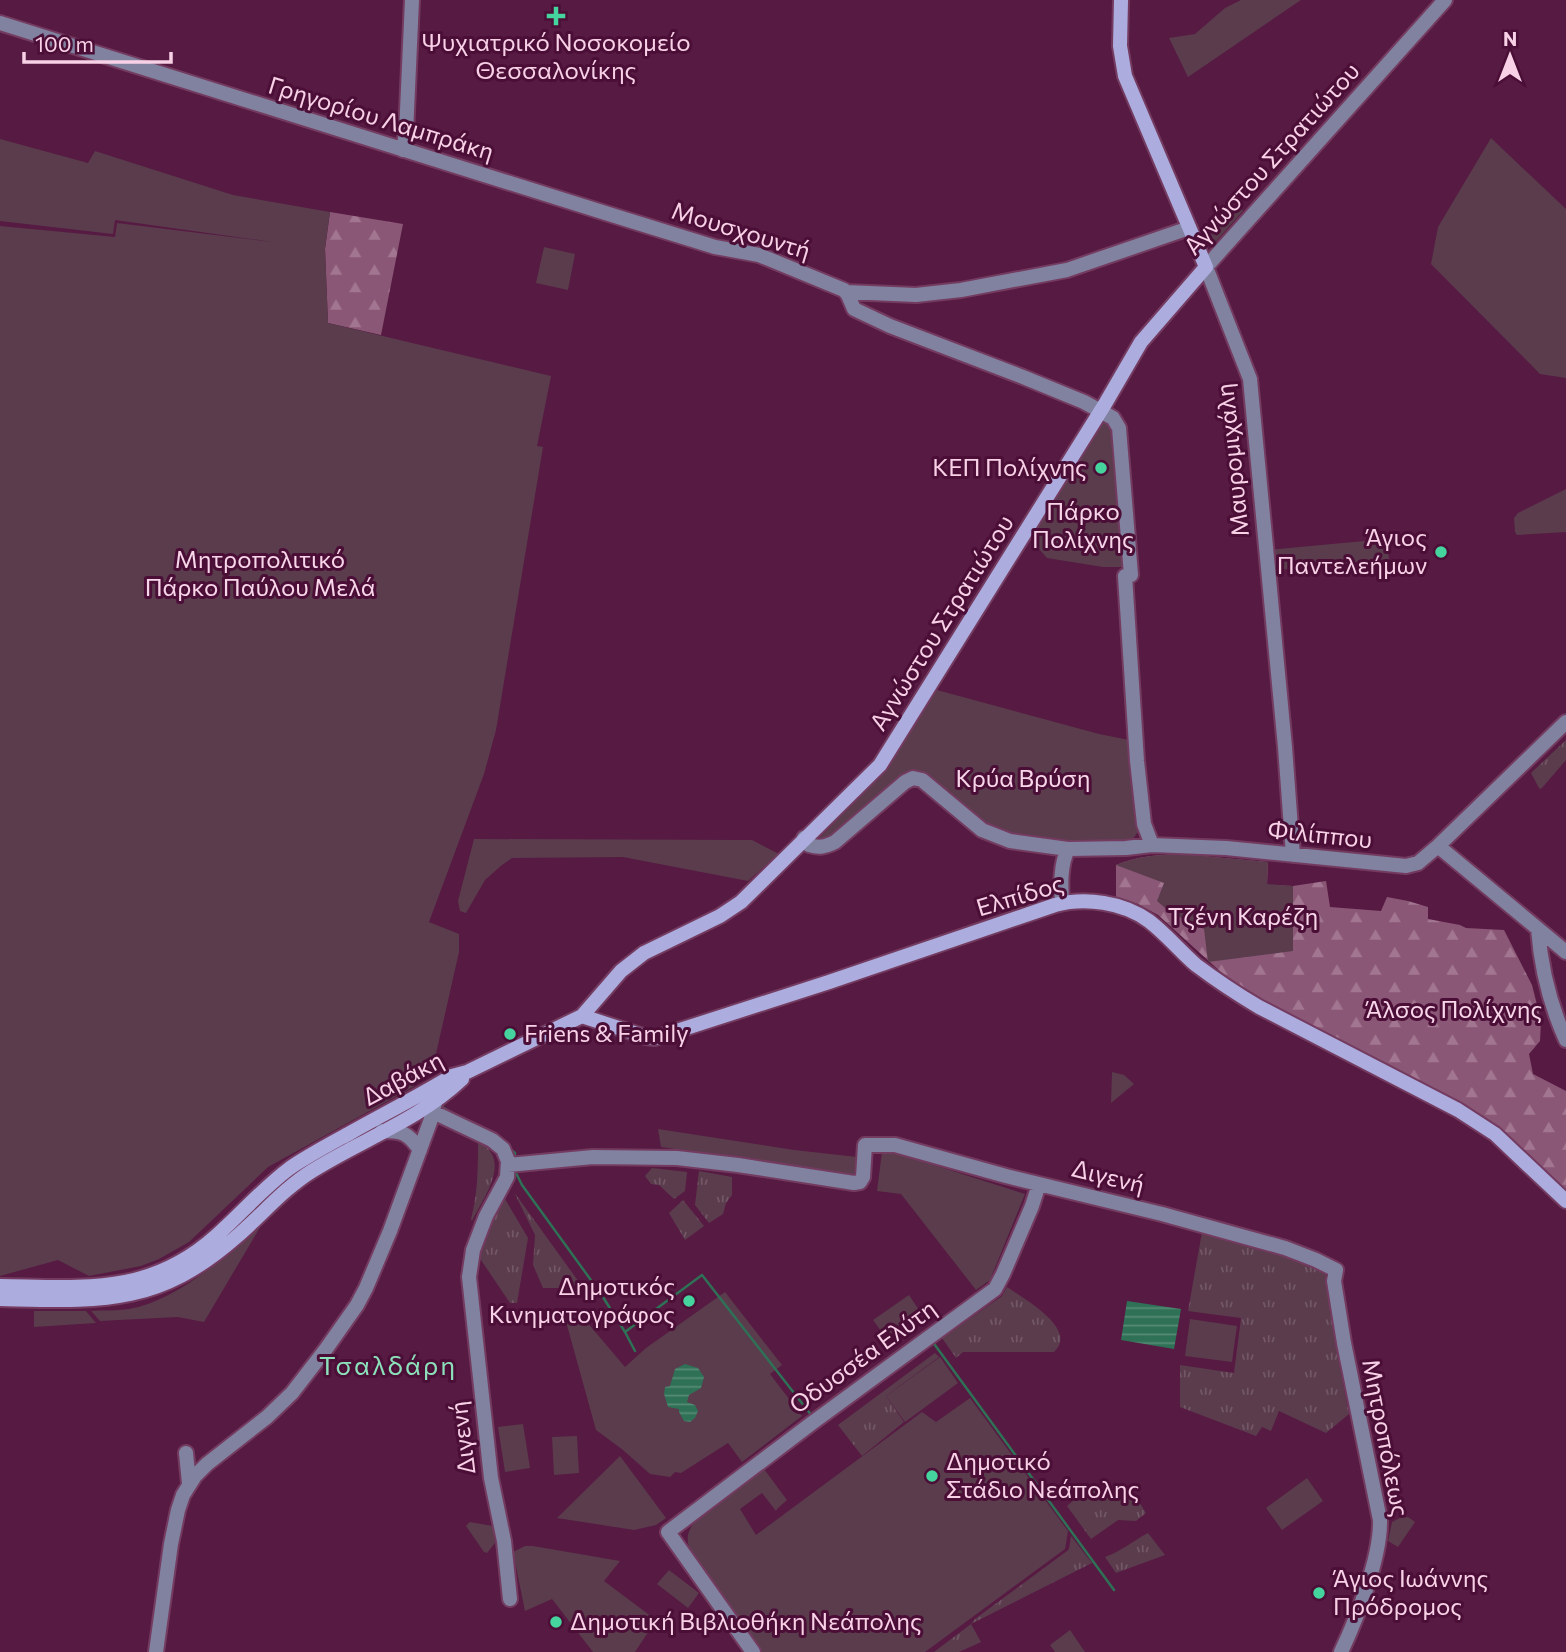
<svg xmlns="http://www.w3.org/2000/svg" width="1566" height="1652" font-family="Commissioner,sans-serif">
<defs>
<pattern id="grass-tufts" width="24" height="20" patternUnits="userSpaceOnUse" patternTransform="scale(1.75)"><rect width="24" height="20" fill="#5a3c4d"/><path d="M3 7l-1-3M5 7V3M7 7l1-3M15 17l-1-3M17 17v-4M19 17l1-3" fill="none" stroke="#725767"/></pattern>
<pattern id="forest-firs" width="22" height="20" patternUnits="userSpaceOnUse" patternTransform="scale(1.75)"><rect width="22" height="20" fill="#8b5776"/><path d="M5 1l3.5 6h-7zM16 11l3.5 6h-7z" fill="#a27690"/></pattern>
<pattern id="water-rules" width="6" height="5" patternUnits="userSpaceOnUse" patternTransform="scale(1.75)"><rect width="6" height="5" fill="#2e7156"/><path d="M0 2.5h6" fill="none" stroke="#578b76"/></pattern>
</defs>
<rect width="100%" height="100%" fill="#571a42"/>
<path fill="url(#grass-tufts)" d="M1566 740V760L1541 789 1539 788 1531 773Z
M478 1141C513 1160 484 1196 472 1221L471 1219C478 1193 478 1167 478 1141Z
M652 1168 687 1172 685 1191 674 1199 659 1185 651 1184 645 1176Z
M699 1171 732 1177V1195L726 1203 723 1214 709 1223 695 1205Z
M514 1192 589 1296 564 1288H543L533 1265 535 1235Z
M505 1199 528 1238 517 1303H510L479 1257C484 1237 490 1215 505 1199Z
M683 1200 704 1226 685 1240 669 1213Z
M1202 1232 1273 1249 1326 1271 1335 1341 1349 1414 1326 1433 1279 1411 1271 1431 1262 1427 1256 1436 1180 1407V1365L1234 1373 1241 1318 1188 1311Z
M1007 1287C1024 1299 1079 1329 1054 1352H963L956 1358 942 1338 1002 1296Z
M935 1353 939 1357 886 1396 904 1422 862 1456 838 1425Z
M1089 1487 1124 1499 1136 1497 1146 1513 1136 1521 1118 1520 1091 1539 1067 1506Z
M1148 1533 1165 1555 1116 1573 1105 1557C1120 1552 1133 1541 1148 1533Z
M1071 1536 1092 1563 971 1624 981 1642 959 1652H934L971 1624 975 1619 1067 1551 1069 1549Z"/>
<path fill="url(#forest-firs)" d="M330 212 403 224 381 335 328 323 325 249Z
M1180 854 1268 862 1267 885 1293 886 1326 881 1330 907 1381 911 1387 897 1408 901 1428 907V919L1460 925 1466 928 1504 930 1532 985 1541 1021 1540 1041 1529 1054 1533 1074 1566 1091V1192L1456 1104 1367 1054 1262 1001 1234 984 1158 915 1138 904 1116 897V865C1137 856 1158 855 1180 854Z"/>
<path fill="#5a3c4d" d="M1241 0H1301L1188 77 1169 38 1195 34 1225 8Z
M1491 138 1566 209V378L1540 374 1431 264 1438 227Z
M0 139 88 163 95 151 233 195 330 212 325 249 328 323 551 376 537 446 543 447 496 730 484 774 429 922 459 934V952L433 1067 428 1075 413 1087 268 1167 189 1242 159 1259 141 1266 89 1276 58 1260 0 1276V226L115 237 117 223 273 242 115 220 113 234 0 221Z
M1242 209 1243 211 1211 247 1202 241 1199 232Z
M544 247 575 254 568 290 536 283Z
M1104 419 1115 430 1126 567H1103L1047 558 1040 550 1031 535Z
M1566 489V532L1517 535 1515 532 1514 518 1518 513Z
M1386 539 1389 559 1268 571 1266 550Z
M937 690 1099 734 1134 741 1144 824 1126 848 1010 841 918 778 838 841 819 838 887 768Z
M474 839 752 840 779 854 748 881 623 857 512 858 502 865 485 880 466 913 460 911 458 901Z
M1180 854 1268 862 1267 884 1293 886V951L1208 962 1204 929 1171 913 1157 901 1164 883 1116 865C1137 856 1158 855 1180 854Z
M1112 1072 1124 1075 1134 1084 1111 1103Z
M658 1129 794 1150 857 1157 855 1175 661 1147Z
M882 1152 892 1153 915 1159 1025 1194 990 1280 976 1290 901 1194 877 1191Z
M262 1224 204 1322 178 1317 100 1321 91 1311C103 1310 117 1311 129 1309 179 1300 225 1256 262 1224Z
M725 1292 782 1365 770 1374 802 1416 742 1462 728 1443 681 1473 675 1472 670 1477 650 1474 623 1450 596 1430 565 1318 575 1308 625 1367 646 1348Z
M909 1295 921 1313 886 1338 873 1320Z
M34 1311H86L96 1323 34 1327Z
M1190 1319 1237 1326 1232 1362 1185 1356Z
M940 1357 958 1383 905 1422 886 1396Z
M970 1398 1068 1531 1065 1549 925 1652H762L692 1554C687 1544 685 1535 693 1524L764 1469 787 1500 777 1509 776 1511 762 1493 740 1509 756 1535 922 1412 936 1422Z
M523 1424 530 1468 505 1472 498 1427Z
M577 1436 579 1473 554 1475 552 1437Z
M620 1456 666 1518 656 1525 634 1530 557 1518Z
M1307 1478 1323 1501 1282 1530 1266 1508Z
M1408 1517 1415 1522 1398 1547 1388 1541 1392 1522 1400 1518Z
M470 1522 493 1526 495 1543 487 1553 484 1552 466 1526Z
M525 1546H533L620 1561 604 1581 656 1620 635 1652H593L552 1599 525 1611 513 1552Z
M669 1570 699 1593 688 1608 657 1584Z
M1070 1630 1085 1652H1055L1050 1645Z"/>
<path fill="url(#water-rules)" d="M1127 1301 1181 1309 1174 1349 1121 1340Z
M685 1364 698 1368 704 1377 701 1388 689 1395 687 1402 695 1405 698 1411 695 1418 690 1422 684 1421 679 1412V1409L668 1407 664 1394 665 1387 670 1386 675 1369Z"/>
<g fill="none" stroke-linecap="round" stroke-linejoin="round">
<path stroke="#2e7156" stroke-width="2.5" d="M439 1105 457 1116
M510 1149 515 1153V1161
M515 1171 522 1185 601 1294 625 1332 635 1351
M625 1332 702 1275 812 1416 813 1415
M932 1341 1114 1590"/>
<defs>
<path id="tertiary" d="M0 23 615 216 715 247 759 255 844 290 848 295 854 309 890 326 1023 377 1084 402 1113 418 1119 428 1131 575
M403 150 406 133 412 0
M846 292 916 295 961 290 1067 270 1189 228
M1125 576 1137 761 1144 824 1152 845
M804 838 809 845C819 848 825 847 835 842L905 782 913 778 922 780 982 830 1010 841 1068 849
M1438 846 1566 952
M1293 855 1285 747 1250 379 1206 267 1445 0
M1062 903C1061 885 1060 865 1068 849L1126 848 1152 845 1226 848 1406 866 1418 863 1438 846 1566 722
M1538 929C1541 968 1550 1005 1566 1040
M433 1112 492 1140 503 1149 508 1161 507 1177 486 1216 473 1250 469 1277 491 1478 504 1541 510 1599
M382 1131C403 1131 408 1133 420 1150
M508 1165 593 1157 677 1158 738 1165 854 1183 860 1182 863 1177 865 1145H895L1006 1176 1162 1214 1285 1248 1316 1260 1336 1270 1334 1281 1344 1343 1380 1520C1381 1557 1357 1618 1341 1652
M186 1453 189 1483
M156 1652 171 1544 178 1510 183 1495 195 1476 207 1464 267 1417 292 1393 326 1349 357 1305 366 1288 390 1231 430 1122 437 1095
M753 1652 668 1532 812 1423 995 1289 1003 1274 1032 1206 1039 1184"/>
<path id="secondary" d="M582 1016 646 1037 655 1038 829 982 1055 905C1085 897 1123 902 1149 921 1166 934 1180 951 1196 965 1216 980 1237 994 1259 1007L1458 1110 1495 1134 1566 1201
M0 1286C83 1287 149 1296 216 1236 241 1214 263 1188 290 1168 309 1155 330 1144 350 1133 384 1114 419 1096 452 1076L467 1072 582 1016 621 971 644 953 720 916 741 902 880 765 1105 404 1141 342 1206 267 1125 76 1120 46 1121 0
M0 1299C98 1301 156 1307 235 1238 261 1216 283 1189 312 1171 361 1140 419 1120 462 1079"/>
</defs>
<use href="#tertiary" stroke="#743b60" stroke-width="18"/>
<use href="#secondary" stroke="#743b60" stroke-width="18"/>
<use href="#tertiary" stroke="#8182a0" stroke-width="14"/>
<use href="#secondary" stroke="#acadde" stroke-width="14"/>
</g>
<g fill="#46d49e" stroke="#4b0e37" stroke-width="2.5">
<path d="M552.5 5.5h7v7h7v7h-7v7h-7v-7h-7v-7h7z"/>
<circle cx="1101" cy="468" r="7"/>
<circle cx="1441" cy="552" r="7"/>
<circle cx="510" cy="1034" r="7"/>
<circle cx="689" cy="1301" r="7"/>
<circle cx="932" cy="1476" r="7"/>
<circle cx="1319" cy="1593" r="7"/>
<circle cx="556" cy="1622" r="7"/>
</g>
<g text-anchor="middle" stroke-width="6" stroke-linejoin="round" paint-order="stroke">
<g font-size="24" fill="#f8d1e7" stroke="#4b0e37" text-anchor="start">
<text x="556" y="51" text-anchor="middle">Ψυχιατρικό Νοσοκομείο<tspan x="556" dy="28">Θεσσαλονίκης</tspan></text>
<text x="1087" y="476" text-anchor="end">ΚΕΠ Πολίχνης</text>
<text x="1427" y="546" text-anchor="end">Άγιος<tspan x="1427" dy="28">Παντελεήμων</tspan></text>
<text x="524" y="1042">Friens &amp; Family</text>
<text x="675" y="1295" text-anchor="end">Δημοτικός<tspan x="675" dy="28">Κινηματογράφος</tspan></text>
<text x="946" y="1470">Δημοτικό<tspan x="946" dy="28">Στάδιο Νεάπολης</tspan></text>
<text x="1333" y="1587">Άγιος Ιωάννης<tspan x="1333" dy="28">Πρόδρομος</tspan></text>
<text x="570" y="1630">Δημοτική Βιβλιοθήκη Νεάπολης</text>
</g>
<g font-size="24" fill="#f8d1e7" stroke="#4b0e37">
<text transform="translate(381 119) rotate(17)" y="8">Γρηγορίου Λαμπράκη</text>
<text transform="translate(1272 159) rotate(-48)" y="8">Αγνώστου Στρατιώτου</text>
<text transform="translate(741 231) rotate(17)" y="8">Μουσχουντή</text>
<text transform="translate(1233 460) rotate(-96)" y="8">Μαυρομιχάλη</text>
<text transform="translate(942 623) rotate(-58)" y="8">Αγνώστου Στρατιώτου</text>
<text transform="translate(1320 835) rotate(6)" y="8">Φιλίππου</text>
<text transform="translate(1020 896) rotate(-17)" y="8">Ελπίδος</text>
<text transform="translate(403 1079) rotate(-28)" y="8">Δαβάκη</text>
<text transform="translate(1108 1177) rotate(14)" y="8">Διγενή</text>
<text transform="translate(863 1357) rotate(-36)" y="8">Οδυσσέα Ελύτη</text>
<text transform="translate(463 1438) rotate(-97)" y="8">Διγενή</text>
<text transform="translate(1385 1438) rotate(79)" y="8">Μητροπόλεως</text>
</g>
<g font-size="24" fill="#f8d6e9" stroke="#4b0e37">
<text x="1083" y="520">Πάρκο<tspan x="1083" dy="28">Πολίχνης</tspan></text>
<text x="260" y="568">Μητροπολιτικό<tspan x="260" dy="28">Πάρκο Παύλου Μελά</tspan></text>
<text x="1023" y="787">Κρύα Βρύση</text>
<text x="1243" y="925">Τζένη Καρέζη</text>
<text x="1454" y="1018">Άλσος Πολίχνης</text>
</g>
<g font-size="26" letter-spacing="2" fill="#8ce1bb" stroke="#4b0e37">
<text x="388" y="1375">Τσαλδάρη</text>
</g>
</g>
<g transform="translate(1510 56)" stroke="#4b0e37" stroke-width="5" paint-order="stroke">
<path d="M0-5L12 26L0 18L-12 26Z" fill="#f8d1e7"/>
<text y="-10" font-size="19" font-weight="bold" text-anchor="middle" fill="#f8d1e7">N</text>
</g>
<path d="M24 52v10h147v-10" fill="none" stroke="#f8d1e7" stroke-width="3.5"/>
<text x="35" y="52" font-size="21" fill="#f8d1e7" stroke="#4b0e37" stroke-width="5" paint-order="stroke">100 m</text>
</svg>
